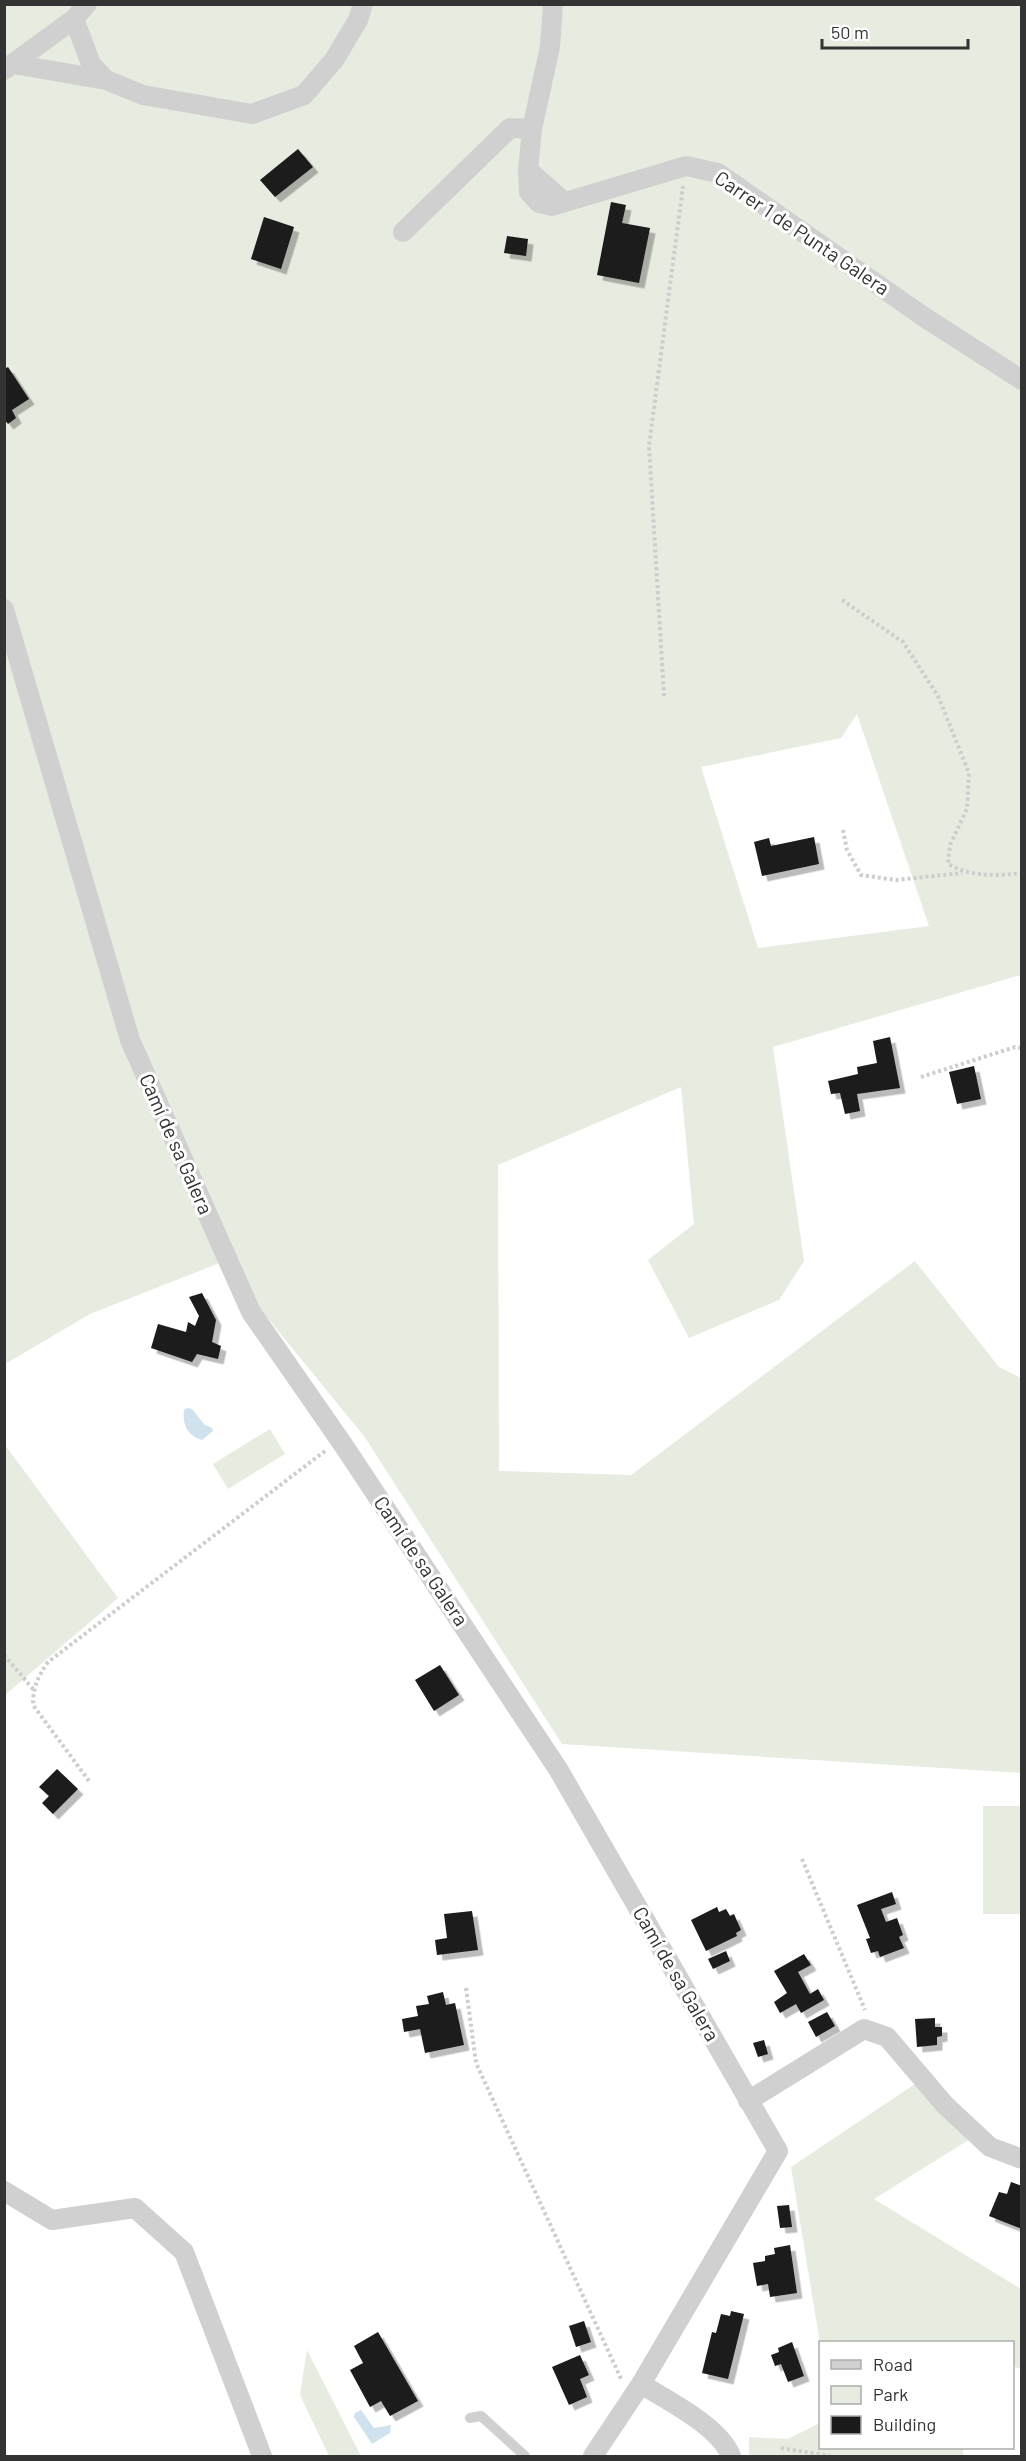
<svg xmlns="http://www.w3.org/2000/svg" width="1026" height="2461" font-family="Barlow,sans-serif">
<defs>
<filter id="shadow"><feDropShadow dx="5.5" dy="5.5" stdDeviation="0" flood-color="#0004"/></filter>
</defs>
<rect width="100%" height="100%" fill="#fff"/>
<path fill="#e6ecdf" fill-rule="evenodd" d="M5 5H1021V975L773 1047 804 1261 779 1300 689 1338 648 1260 694 1224 681 1087 498 1165 499 1471 631 1475 915 1261 999 1367 1021 1378V1773L562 1744 364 1436 222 1262 90 1314 5 1364ZM857 714 929 926 758 948 701 767 841 738Z
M270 1429 285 1454 228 1489 213 1464Z
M5 1445 118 1598 5 1695H4Z
M983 1806H1021V1914H983Z
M918 2082 970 2139 874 2199 1021 2289V2369L1013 2366 1012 2342 820 2343 791 2167Z
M307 2350 361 2456H329L300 2395Z
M820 2423V2448H962L964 2456H749V2437L788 2439Z"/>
<path fill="#cfe2ee" d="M187 1408 192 1409 205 1425 212 1428 213 1431 202 1440C188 1436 182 1425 184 1410Z
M361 2410 374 2428 391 2425 390 2433 372 2444 354 2417 355 2413Z"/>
<path fill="#1a1a1a" filter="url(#shadow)" d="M298 149 313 167 275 197 260 180Z
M611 202 626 205 622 223 650 228 639 283 597 275Z
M264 217 294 227 281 269 251 259Z
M507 236 528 239 526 256 504 253Z
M8 367 29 399 12 410 16 418 8 424 4 419V369Z
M814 837 819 864 762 876 754 842 769 838 771 846Z
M890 1037 900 1088 857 1094 860 1111 845 1114 840 1093 831 1094 828 1081 858 1074 857 1067 877 1063 873 1041Z
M974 1066 981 1099 957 1104 949 1072Z
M202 1293 216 1320 212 1342 221 1346 218 1359 197 1354 192 1362 151 1348 158 1324 186 1332 188 1322 195 1326 199 1316 189 1297Z
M440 1665 459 1695 434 1711 415 1680Z
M57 1769 78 1789 53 1814 42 1803 49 1796 39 1787Z
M892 1892 896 1904 881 1909 886 1922 897 1918 903 1935 899 1937 904 1948 880 1957 878 1951 871 1953 866 1939 870 1938 857 1905Z
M717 1907 719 1912 726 1909 730 1916 734 1914 741 1930 736 1933 737 1936 706 1951 691 1920Z
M472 1911 478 1950 437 1955 435 1940 447 1938 444 1914Z
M726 1951 730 1961 713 1969 708 1959Z
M804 1954 811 1965 798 1972 810 1994 818 1989 824 2000 801 2013 796 2004 780 2013 774 2002 787 1993 774 1971Z
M443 1992 446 2005 455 2003 464 2045 425 2053 420 2029 404 2032 402 2019 418 2016 416 2006 429 2004 427 1996Z
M827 2012 835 2026 816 2037 808 2022Z
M935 2018V2027H942V2036L937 2037V2045L917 2047 915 2019Z
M764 2040 768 2054 758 2057 753 2043Z
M1011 2182 1022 2186V2229L989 2216 999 2192 1007 2194Z
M789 2205 792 2227 780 2228 777 2206Z
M790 2245 797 2293 770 2297 768 2284 757 2286 753 2263 765 2261V2256L775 2254 774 2248Z
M731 2311 744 2314 728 2379 702 2373 712 2332 716 2333 721 2314 730 2316Z
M584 2321 591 2342 576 2347 569 2326Z
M378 2332 418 2401 390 2416 381 2401 370 2407 350 2370 363 2363 354 2346Z
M792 2342 804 2376 788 2382 781 2364 775 2366 771 2355 779 2352 778 2348Z
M580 2355 589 2375 580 2379 587 2397 569 2405 552 2367Z"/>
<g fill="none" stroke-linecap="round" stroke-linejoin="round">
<path stroke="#cdcdcd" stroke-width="4" stroke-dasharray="3 3" stroke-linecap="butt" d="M842 600 903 642 938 696 969 773 967 809 950 845 948 864C971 877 996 876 1022 873
M664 696 649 446 683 186
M843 830 847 850 861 875 896 880 962 873
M921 1077 1015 1047 1022 1048
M4 1655 33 1689
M89 1781 33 1705C33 1686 38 1677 48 1662L325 1451
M802 1859 865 2010
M466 1988 476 2063 622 2381
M781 2448 830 2456"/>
<path stroke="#d0d0d0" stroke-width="10" d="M470 2418 481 2416 525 2456"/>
<path stroke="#d0d0d0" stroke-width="20" d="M553 4 550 47 532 129 528 170 529 192 539 203 552 206 686 166 718 173 924 317 1022 380
M74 19 91 64 106 80 143 95 252 114 304 95 334 60 358 20 363 4
M13 64 106 80
M4 70 74 19 87 4
M528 170 563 201
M403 232 510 128 532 129
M4 609 130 1040 251 1312 344 1446 558 1769 778 2151 641 2384 593 2456
M748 2101 864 2029 887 2037 945 2105 990 2147 1022 2159
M4 2191 52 2220 135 2208 184 2252 262 2456
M641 2384C668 2401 719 2426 731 2456"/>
</g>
<g text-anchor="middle" stroke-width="6" stroke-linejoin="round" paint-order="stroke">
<g font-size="20" fill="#333" stroke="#fff">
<text transform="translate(802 233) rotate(34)" y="7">Carrer 1 de Punta Galera</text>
<text transform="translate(176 1144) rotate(66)" y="7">Camí de sa Galera</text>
<text transform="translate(421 1561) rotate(56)" y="7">Camí de sa Galera</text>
<text transform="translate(676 1974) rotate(60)" y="7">Camí de sa Galera</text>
</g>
</g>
<rect width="1026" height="2461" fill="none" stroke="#333333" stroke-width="12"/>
<rect x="819" y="2341" width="195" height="108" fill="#ffffff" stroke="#adadad" stroke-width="1.5"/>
<rect x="831" y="2360" width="30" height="9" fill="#d0d0d0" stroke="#adadad" stroke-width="1.5"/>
<text x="873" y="2371" font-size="18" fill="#333333">Road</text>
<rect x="831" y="2386" width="30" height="18" fill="#e6ecdf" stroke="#adadad" stroke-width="1.5"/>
<text x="873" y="2401" font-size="18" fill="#333333">Park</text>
<rect x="831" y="2416" width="30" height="18" fill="#1a1a1a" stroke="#adadad" stroke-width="1.5"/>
<text x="873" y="2431" font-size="18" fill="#333333">Building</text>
<path d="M822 39v9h146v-9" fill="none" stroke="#333333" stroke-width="3"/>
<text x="831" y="39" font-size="18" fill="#333333" stroke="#ffffff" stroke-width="4.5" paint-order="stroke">50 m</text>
</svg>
